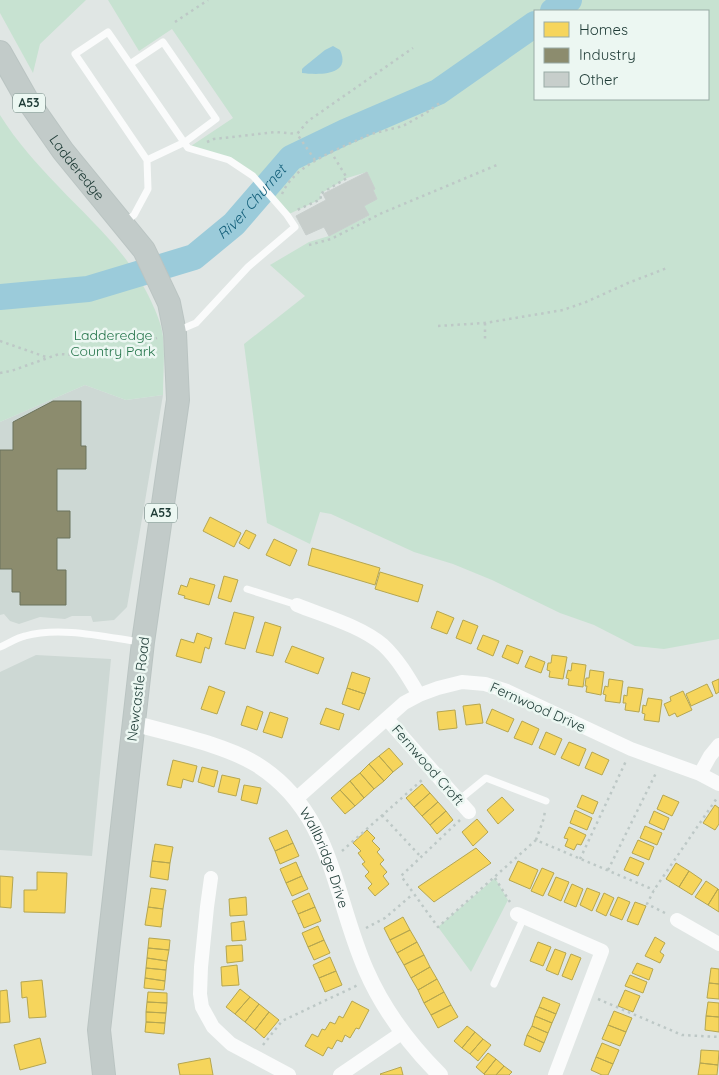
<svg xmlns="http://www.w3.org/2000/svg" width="719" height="1075" font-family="Quicksand,sans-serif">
<rect width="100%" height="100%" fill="#e0e6e4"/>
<path fill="#cdd8d4" d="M85 385 126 400 163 395 127 607 114 620 93 622 91 616H72L65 619 40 617 19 624 10 621 4 614 0 615V422Z
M36 655 111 659 92 856 0 850V672Z"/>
<path fill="#c7e2d1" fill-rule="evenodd" d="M0 0H86L40 44 33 73 0 13Z
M108 0H719V639L664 649 635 646 594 625 560 613 492 580 453 564 414 552 331 514 320 512 310 544 267 523 244 344 305 296 270 265 309 242 329 236 368 216 364 206 377 199 373 190 375 189 367 172 347 178 320 194 321 199 287 215 253 176 229 160 188 148 233 118 172 29 139 51ZM535 11H708V99H535Z
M0 115C16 141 37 164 58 186 93 223 129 253 151 301 156 312 162 325 163 337 165 356 163 376 163 395L126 400 85 385 0 422Z
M495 878 508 900 471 972 438 927Z"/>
<path fill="#9bcbda" d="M333 46 340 50C352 76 318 75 302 73V69L304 67 325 50Z"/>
<path fill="#f6d55c" stroke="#b5a650" d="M210 517 241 533 234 547 203 531Z
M246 530 256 535 249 549 239 543Z
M274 539 297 550 290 566 266 555Z
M312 548 380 568 375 585 308 565Z
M380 572 423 585 418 602 375 589Z
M224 576 238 580 231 602 218 598Z
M190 578 215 585 209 605 184 598 185 596 178 594 181 585 187 587Z
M437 611 454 618 447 634 431 628Z
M234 612 254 617 245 649 225 644Z
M463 620 478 626 471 644 456 638Z
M265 622 281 627 273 656 256 652Z
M197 633 212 638 209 649 205 647 201 663 176 656 181 639 194 643Z
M483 635 499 641 493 656 477 649Z
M507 645 523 651 518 664 502 657Z
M292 646 324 658 318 674 285 662Z
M552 655 567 657 563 679 549 677 550 671 547 670 548 663H551Z
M530 656 545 662 541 673 525 667Z
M572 663 586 665 583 687 568 685 569 679 566 678 568 670 571 671Z
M590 670 604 672 601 695 586 692 587 686H585L586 678H589Z
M352 672 370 678 365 694 347 688Z
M609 679 623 681 620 703 605 701 606 695 603 694 605 686 608 687Z
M719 679V692L716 694 712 682Z
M707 684 713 696 691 706 686 694Z
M209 686 225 692 217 714 201 709Z
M628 687 643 689 639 712 625 710 626 703H623L624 695 627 696Z
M347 688 365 694 359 710 342 704Z
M683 691 692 710 677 717 675 713 669 716 664 704 671 701 670 697Z
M648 698 662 700 659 722 644 720 645 714 642 713 643 705 646 706Z
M480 704 483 723 466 725 463 706Z
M247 706 263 712 257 730 241 725Z
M326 708 344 714 339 730 320 724Z
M492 709 514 719 508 732 486 723Z
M455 710 457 728 439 730 437 712Z
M270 712 288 718 282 738 263 732Z
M522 721 539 729 532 745 514 738Z
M546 732 562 739 555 755 539 748Z
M569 742 586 749 579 766 561 758Z
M389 748 403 764 393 772 379 756Z
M592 752 609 760 602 775 585 768Z
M379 756 393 772 384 781 369 764Z
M173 760 197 766 193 782 183 779 181 788 167 785Z
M369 764 384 781 374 789 360 773Z
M202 767 218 771 214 787 198 782Z
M360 773 374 789 364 798 350 781Z
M222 775 240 779 236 796 218 792Z
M350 781 364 798 355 806 340 790Z
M422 784 430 793 414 807 406 798Z
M244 785 261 788 257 804 241 800Z
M340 790 355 806 345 814 331 798Z
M430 793 438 802 422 816 414 807Z
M582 795 598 802 593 814 577 807Z
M663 795 679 802 672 816 657 809Z
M502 797 514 810 498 824 487 810Z
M438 802 446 811 430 825 422 816Z
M715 805 719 808V824L715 830 703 823Z
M575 810 592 818 587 830 570 823Z
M446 811 453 820 437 834 430 825Z
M654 811 669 818 664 830 649 823Z
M477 819 488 832 473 846 462 832Z
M645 826 662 833 657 845 640 838Z
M569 827 586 835 581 845 577 844 574 850 565 846 568 839 564 838Z
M287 830 293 843 275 851 269 838Z
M367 830 375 838 372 841 380 849 377 852 384 860 380 864 387 872 383 876 389 884 375 896 368 888 372 884 365 876 369 872 362 864 365 862 358 853 361 851 353 843Z
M638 840 654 847 649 860 632 853Z
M293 843 299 856 280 864 275 851Z
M155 844 173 847 170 863 152 861Z
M476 848 491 863 434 902 418 887Z
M630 857 644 863 638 876 624 870Z
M152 861 170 863 168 880 150 877Z
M518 861 538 870 530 889 509 880Z
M296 862 302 876 286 883 280 869Z
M676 863 689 871 679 887 666 879Z
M542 868 554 873 543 896 531 891Z
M689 871 702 880 692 895 679 887Z
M37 872 67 873 65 913 24 912V890H37Z
M0 876 13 877 11 908 0 907Z
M302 876 308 889 292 896 286 883Z
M556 877 569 882 561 901 548 895Z
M706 881 718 889 708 905 695 897Z
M572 884 583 889 576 907 564 902Z
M151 888 166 890 163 909 148 907Z
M587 888 600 893 592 911 580 905Z
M718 889 719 890V912L708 905Z
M309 893 315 907 298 914 292 901Z
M604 893 614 898 606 916 596 911Z
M246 897 247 915 230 916 229 899Z
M618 897 630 902 622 920 610 915Z
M635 902 646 906 638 925 627 921Z
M148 907 163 909 161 927 145 925Z
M315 907 321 921 304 928 298 914Z
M403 917 410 930 390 940 384 928Z
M244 921 246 940 232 941 231 923Z
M318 926 324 940 308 947 302 933Z
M410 930 417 942 397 953 390 940Z
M655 937 665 943 660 952 664 955 660 963 645 956Z
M149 938 170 940 169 950 148 948Z
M324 940 330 953 314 960 308 947Z
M417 942 424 955 404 965 397 953Z
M538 942 551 947 543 966 530 961Z
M242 945 243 961 227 963 226 946Z
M148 948 169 950 167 961 147 958Z
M555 949 566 953 558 975 546 970Z
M571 954 581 958 572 980 562 976Z
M424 955 430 967 411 978 404 965Z
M330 957 336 971 319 978 313 965Z
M147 958 167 961 166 970 146 968Z
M637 963 653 969 649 980 632 973Z
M237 965 239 985 222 986 221 967Z
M430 967 437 979 418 990 411 978Z
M146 968 166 970 165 981 145 978Z
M711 968 719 969V984L709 983Z
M336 971 342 985 325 992 319 978Z
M630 975 647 982 643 993 625 986Z
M145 978 165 981 164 990 144 988Z
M437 979 444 992 424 1003 418 990Z
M42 980 46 1017 29 1018 27 997 22 998 21 982Z
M709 983 719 984V999L707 998Z
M240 989 250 997 235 1014 226 1007Z
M7 990 10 1022 0 1023V991Z
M625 990 640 996 633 1012 618 1006Z
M148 992 167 993V1003L147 1002Z
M444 992 451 1005 431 1015 424 1003Z
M250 997 259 1004 245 1022 235 1014Z
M543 997 560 1004 556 1014 539 1007Z
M352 1001 369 1010 359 1029 356 1028 350 1038 345 1035 342 1042 337 1040 332 1049 328 1047 323 1056 305 1046 312 1034 318 1037 322 1029 325 1030 330 1022 335 1024 339 1016 343 1018Z
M147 1002 167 1003 166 1013 146 1012Z
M708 1002 719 1003V1017L706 1016Z
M259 1004 269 1012 255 1030 245 1022Z
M451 1005 458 1017 438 1028 431 1015Z
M539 1007 556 1014 552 1023 535 1016Z
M614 1011 632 1018 626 1032 608 1025Z
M146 1012 166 1013 165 1023 146 1022Z
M269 1012 279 1020 264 1038 255 1030Z
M535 1016 552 1023 548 1033 532 1026Z
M706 1016 719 1017V1032L705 1030Z
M146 1022 165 1023 164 1034 145 1032Z
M608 1025 626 1032 620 1046 602 1039Z
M467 1026 475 1032 462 1048 454 1041Z
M532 1026 548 1033 544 1043 527 1035Z
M475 1032 483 1039 470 1054 462 1048Z
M527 1035 544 1043 540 1052 524 1045Z
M40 1038 46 1063 20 1070 14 1045Z
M483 1039 491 1045 478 1061 470 1054Z
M602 1043 619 1050 613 1064 596 1057Z
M701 1050 719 1051 718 1065 700 1063Z
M488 1053 496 1059 484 1074 476 1067Z
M596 1057 613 1064 608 1075H602L591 1070Z
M210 1058 213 1075H180L178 1064Z
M496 1059 504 1066 496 1075H485L484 1074Z
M700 1063 718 1065 717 1075H698Z
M504 1066 512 1072 509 1075H496Z
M401 1067 403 1075H381L380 1074Z"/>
<path fill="#8c8c6e" stroke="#6b735d" d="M53 401H81V446H86V469H57V511H70V538H57V570H66V605H20V592H12V569H0V450H13V422Z"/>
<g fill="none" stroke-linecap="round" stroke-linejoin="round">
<g stroke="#9bcbda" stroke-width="26">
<path d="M553 11 569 0"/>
<path id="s1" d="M0 297 88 289 194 257 234 224 291 158 345 132 438 92 535 24"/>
</g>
</g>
<path fill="#c7cecb" stroke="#c8cfcd" d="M367 172 375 189 373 190 377 199 364 206 369 215 329 236 324 227 306 235 296 216 326 200 323 194Z"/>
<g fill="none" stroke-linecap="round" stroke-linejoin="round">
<defs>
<g id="trunk">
<path id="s3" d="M0 52 26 98 63 151 144 250 169 303 175 333 178 400 143 642 99 1030 104 1075"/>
</g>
</defs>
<use href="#trunk" stroke="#bac4c2" stroke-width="24"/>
<path stroke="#bdc8c6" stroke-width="2.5" stroke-dasharray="2.5 4" stroke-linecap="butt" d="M175 22 208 0
M207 142 214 139 276 132 297 134
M331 152 371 134 403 126 426 113 441 102
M315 160 297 134 308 121 413 48
M282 194C291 173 312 162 331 152L347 178 320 194 321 199 295 211
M309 245 331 239 382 213 497 165
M485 323V342
M438 326 485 323 563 310 586 302 628 283 667 268
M0 341 46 357
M0 373 11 371 59 354 106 357 157 338
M382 815 421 857
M460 820 401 876 438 927 536 840 654 890
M536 840 544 818 545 810
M342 851 422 780
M580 859 626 761
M608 870 656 773
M495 878 510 902
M665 913 647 904 654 890 717 798
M366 928 385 918 413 894
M598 999 682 1035 719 1037
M263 1045 282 1021 358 985"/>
<path stroke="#fafbfb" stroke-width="7" d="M130 64 163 42 216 119 185 142 147 160
M124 223 134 215 148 189 147 160 75 54 108 32 188 148 229 160 253 176 287 215 295 227 248 267 196 323 177 331
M247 589 297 605
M0 647C8 644 16 638 25 636 60 626 105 637 140 642
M459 800 486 778 546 801
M494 984 524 917"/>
<path stroke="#fafbfb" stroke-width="14" d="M297 605C324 616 361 626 383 645 398 659 409 678 419 695
M387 719 469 812
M700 774 710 756 719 745
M296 799 404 703 419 695 438 688 462 682 485 684 507 691 631 749 700 774 719 784
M211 878 207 907 201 967 200 994 202 1007 213 1027 231 1044 289 1075
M517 914 602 951 555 1075
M677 920 719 944
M340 1075 403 1032"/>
<path stroke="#fafbfb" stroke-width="16" id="s2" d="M133 723C171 734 223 744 256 764 333 812 333 895 366 970 383 1009 410 1045 440 1075"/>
<use href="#trunk" stroke="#c2cbc9" stroke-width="22"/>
</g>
<g text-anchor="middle" stroke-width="5" stroke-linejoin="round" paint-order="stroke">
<g fill="#ecf7f2" stroke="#5b736e" stroke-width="1">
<rect x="13" y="93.5" width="32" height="19" rx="4"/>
<rect x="145" y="503.5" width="32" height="19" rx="4"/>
</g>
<g font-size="12" font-weight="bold" fill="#1d3a35">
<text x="29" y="107">A53</text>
<text x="161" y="517">A53</text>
</g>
<g font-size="14" fill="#1d3a35" stroke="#ecf7f2">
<text dy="5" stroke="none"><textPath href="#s3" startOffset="139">Ladderedge</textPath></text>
<text transform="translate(138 689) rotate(-83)" y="5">Newcastle Road</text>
<text transform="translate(538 707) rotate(24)" y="5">Fernwood Drive</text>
<text transform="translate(428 765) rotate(49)" y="5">Fernwood Croft</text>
<text dy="5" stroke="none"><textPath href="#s2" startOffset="249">Wallbridge Drive</textPath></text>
</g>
<g font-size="14" fill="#24744a" stroke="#ecf7f2">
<text x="113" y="340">Ladderedge<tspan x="113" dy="16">Country Park</tspan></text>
</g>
<g font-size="15" font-style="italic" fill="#135f7a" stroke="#ecf7f2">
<text dy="5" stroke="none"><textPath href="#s1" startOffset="279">River Churnet</textPath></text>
</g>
</g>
<rect x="534" y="10" width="175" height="90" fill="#ecf7f2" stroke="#99aba6"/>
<rect x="544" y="22" width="25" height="15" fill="#f6d55c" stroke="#99aba6"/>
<text x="579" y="35" font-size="15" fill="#1d3a35">Homes</text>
<rect x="544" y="48" width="25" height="15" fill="#8c8c6e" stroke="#99aba6"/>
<text x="579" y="60" font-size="15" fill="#1d3a35">Industry</text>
<rect x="544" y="72" width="25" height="15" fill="#c7cecb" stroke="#99aba6"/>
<text x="579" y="85" font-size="15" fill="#1d3a35">Other</text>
</svg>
